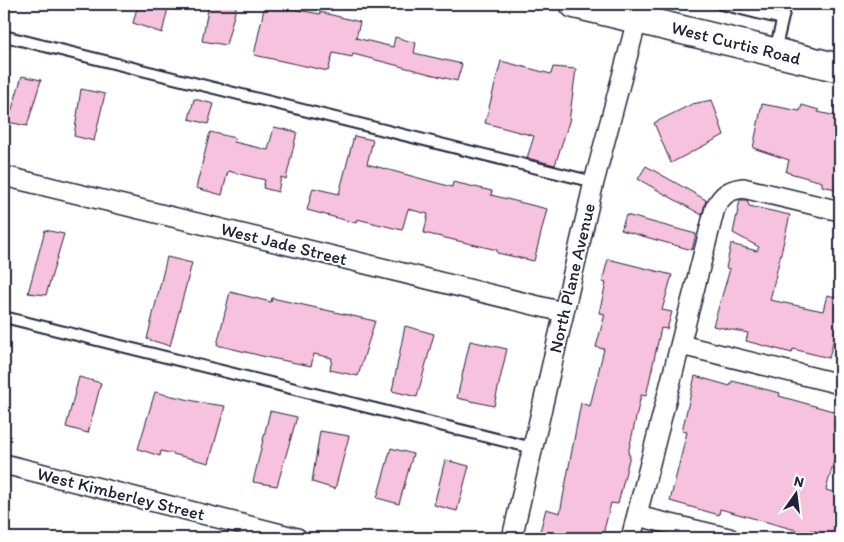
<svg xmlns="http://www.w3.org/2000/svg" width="844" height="542" font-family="Itim,sans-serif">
<rect width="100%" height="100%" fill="#fff"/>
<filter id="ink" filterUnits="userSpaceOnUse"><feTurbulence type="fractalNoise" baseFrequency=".02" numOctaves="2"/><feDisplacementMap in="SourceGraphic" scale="10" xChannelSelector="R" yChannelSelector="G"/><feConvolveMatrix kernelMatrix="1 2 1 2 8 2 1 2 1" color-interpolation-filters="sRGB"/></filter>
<g filter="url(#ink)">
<path fill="#f6c2de" stroke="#22223b" d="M138 4H169L162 33 133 23Z
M209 4H237L226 45 202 41Z
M265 4 320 14V12L360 22 356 38 393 47 395 37 416 43 414 53 462 64 457 81 353 54 352 57 333 53 328 71 254 55Z
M501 61 551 74 553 67 576 69 569 122 555 165 527 158 534 136 485 123Z
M22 76 41 80 27 126 8 122Z
M81 89 105 94 94 141 74 136Z
M194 99 214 104 208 124 189 119Z
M712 100 724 135 671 163 654 123 692 104Z
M762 104 800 111 802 105 819 110 818 112 840 117V190L822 186V182L786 172 789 160 753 148Z
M274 127 297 132 286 179 281 177 278 192 263 188 265 180 228 171 222 195 196 188 210 132 235 138 234 142 268 150Z
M354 136 373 140 367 164 452 187 453 182 492 191 491 195 547 209 534 261 497 253V250L424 233 428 214 408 209 402 230 357 219 356 223 307 210 313 188 339 194Z
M646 166 706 200 702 215 638 179Z
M740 200H747L749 206 790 215 770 300 823 311 827 295 840 298V314L829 358 793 349 792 353 746 341 748 333 713 326 730 269 726 268 731 244 757 251 759 247 733 233Z
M626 215 696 234 692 250 621 230Z
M45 230 64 234 46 295 28 293Z
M167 257 192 263 170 346 147 339Z
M608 259 672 275 662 310 672 312 667 329 661 328 646 396 641 395 628 454 630 455 618 504 611 503 602 538H551L539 535 546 509 560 513 581 403 590 406 604 349 596 347 605 314 599 313 606 283 602 282Z
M230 292 271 302 272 298 375 321 358 376 330 370 332 358 314 354 311 366 266 357 217 345Z
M405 326 434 334 417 397 392 391Z
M470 341 507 349 494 406 457 398Z
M695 376 730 386 732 381 780 393 779 396 840 413V439L826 490 840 494V538L811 530 810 534 720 509 719 515 670 501 687 432 682 431Z
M79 377 101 383 88 433 66 427Z
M155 392 203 403 225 406 209 463 161 451 160 456 138 449Z
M270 411 297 417 277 486 253 482Z
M320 431 349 436 335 489 312 482Z
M391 448 413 454 399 504 377 498Z
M445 460 469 466 457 511 434 505Z"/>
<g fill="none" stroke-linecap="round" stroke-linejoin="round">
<defs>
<path id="lane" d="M721 4 782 19
M4 36 594 182
M775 51 786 4
M4 317 533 448"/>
<path id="street" d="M4 176 563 312
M681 345 840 384
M4 464 297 538
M637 516 729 538
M512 538 594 182 637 20
M631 538 715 208C722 195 728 190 743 188L840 211"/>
<path id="secondary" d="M574 4 840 68"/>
</defs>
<use href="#lane" stroke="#22223b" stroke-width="14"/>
<use href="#street" stroke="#22223b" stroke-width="22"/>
<use href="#secondary" stroke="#22223b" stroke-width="31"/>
<use href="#lane" stroke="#fff" stroke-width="10"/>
<use href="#street" stroke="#fff" stroke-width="19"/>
<use href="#secondary" stroke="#fff" stroke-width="28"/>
</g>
</g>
<g text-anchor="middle" stroke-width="4" stroke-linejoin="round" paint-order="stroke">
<g font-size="18" fill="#22223b" stroke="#fff">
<text transform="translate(736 43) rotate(14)" y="6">West Curtis Road</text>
<text transform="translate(284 244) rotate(14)" y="6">West Jade Street</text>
<text transform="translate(572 278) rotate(-77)" y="6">North Plane Avenue</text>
<text transform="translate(121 494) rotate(14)" y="6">West Kimberley Street</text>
</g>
</g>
<rect width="844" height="542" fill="none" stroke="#fff" stroke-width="20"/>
<rect x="10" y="10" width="824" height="522" fill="none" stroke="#22223b" stroke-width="2" filter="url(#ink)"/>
<g transform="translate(796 494) rotate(14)" stroke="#ffffff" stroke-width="4" paint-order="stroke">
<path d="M0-4L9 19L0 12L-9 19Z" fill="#22223b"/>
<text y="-8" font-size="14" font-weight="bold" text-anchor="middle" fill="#22223b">N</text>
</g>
</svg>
